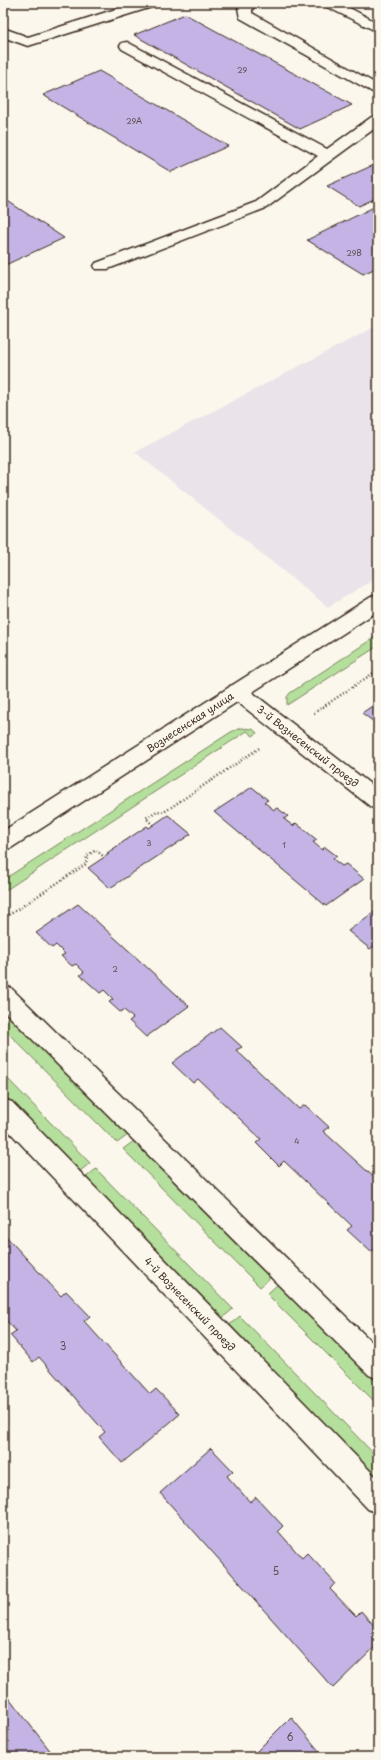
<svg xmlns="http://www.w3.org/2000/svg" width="381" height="1760" font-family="'Playpen Sans',sans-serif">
<rect width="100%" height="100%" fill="#fbf7ec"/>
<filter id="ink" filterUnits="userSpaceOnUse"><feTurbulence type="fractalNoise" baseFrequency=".025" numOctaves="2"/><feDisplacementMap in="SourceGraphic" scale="8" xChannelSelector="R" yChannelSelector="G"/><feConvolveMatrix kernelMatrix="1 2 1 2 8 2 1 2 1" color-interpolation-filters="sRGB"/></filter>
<g filter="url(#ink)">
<path fill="#eae3ea" d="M378 325V577L328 607 135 452Z"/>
<path fill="#b5df9c" stroke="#78845d" d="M378 635V646L287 705V697L290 693Z
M241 728 253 729 257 733 253 736 247 731 3 892V880L231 732Z
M9 1017 128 1135 117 1143 3 1028V1021Z
M3 1074 90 1163 79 1172 3 1094Z
M134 1141 271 1277 260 1287 123 1149Z
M96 1169 233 1309 221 1319 85 1178Z
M278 1284 378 1384V1405L267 1294Z
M240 1316 378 1458V1476L376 1478 228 1326Z"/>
<path fill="#c4b4e5" stroke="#3b2a1e" d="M185 14 352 105 300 129 134 35Z
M99 71 228 146 171 172 43 95Z
M378 163V197L359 206 327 186Z
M3 198 64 238 3 266Z
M378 205V267L363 274 307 240Z
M378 702V725L362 713Z
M252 787 268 800 264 802 274 810 277 808 288 816 284 819 293 826 296 823 317 840 313 842 322 850 325 847 337 856 333 859 342 866 346 864 364 879 326 906 214 812Z
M168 815 191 834 110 888 88 868 109 854 107 853 147 826 149 828Z
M78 904 189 1006 146 1037 129 1021 133 1018 124 1010 120 1012 109 1002 113 999 104 990 100 993 80 975 84 972 76 964 72 966 61 956 65 954 56 945 52 948 36 933Z
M378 909V949L374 946 370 949 348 931Z
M220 1027 242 1047 236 1050 299 1109 305 1105 329 1127 323 1131 378 1181V1246L371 1252 347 1230 352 1226 284 1161 279 1166 256 1143 261 1139 198 1079 193 1083 172 1063Z
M3 1233 61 1296 66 1291 90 1316 84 1321 150 1394 156 1389 180 1414 122 1463 99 1437 105 1432 39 1357 33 1362 10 1335 16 1331 3 1317Z
M211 1448 233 1471 227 1476 250 1502 256 1497 283 1526 278 1531 302 1558 307 1553 335 1583 330 1589 356 1616 361 1611 378 1630V1644L333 1688 160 1493Z
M3 1690 55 1757H3Z
M291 1717 324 1757H251Z"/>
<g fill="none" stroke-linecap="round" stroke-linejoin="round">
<defs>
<path id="lane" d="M135 3H157L155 6 28 46 3 37V28L28 37Z
M243 3H258L252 9V13L378 85V95L240 18 238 8Z
M127 42 327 149 373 116 378 115V126L266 208 108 269H96L94 266 96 263 256 202 318 156 122 49 120 46 122 43Z
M237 684 244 686 378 790V809L371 807 230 696 227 691 230 686Z
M3 986 11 988 378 1348V1379L369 1375 3 1010Z
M3 1099 12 1102 378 1479V1513L368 1509 3 1125Z"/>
<path id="street" d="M378 595V611L11 848 3 850V831L371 597Z"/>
<path id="secondary" d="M323 3H340L378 23V32L325 6Z"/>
</defs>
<use href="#lane" stroke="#3b2a1e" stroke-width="3"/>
<use href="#street" stroke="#3b2a1e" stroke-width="3"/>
<use href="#secondary" stroke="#3b2a1e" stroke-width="3"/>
<path stroke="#3b2a1e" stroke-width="2.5" stroke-dasharray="1 2.5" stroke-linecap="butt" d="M314 713 378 670
M153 825 146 818 157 811 164 812 261 747
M3 919 86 864 87 856 96 850 104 857"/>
<use href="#lane" fill="#fbf7ec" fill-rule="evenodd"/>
<use href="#street" fill="#fbf7ec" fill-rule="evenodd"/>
<use href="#secondary" fill="#fbf7ec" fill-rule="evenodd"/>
</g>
</g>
<g text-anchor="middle" stroke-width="3.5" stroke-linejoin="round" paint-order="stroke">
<g font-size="8" fill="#5d4c50">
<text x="242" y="73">29</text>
<text x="134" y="124">29А</text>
<text x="354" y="256">29В</text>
<text x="149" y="846">3</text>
<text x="284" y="848">1</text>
<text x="115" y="972">2</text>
<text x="297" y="1144">4</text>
</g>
<g font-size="10" fill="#3b2a1e" stroke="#fbf7ec">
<text transform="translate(190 722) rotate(-33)" y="4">Вознесенская улица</text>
<text transform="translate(308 746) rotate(38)" y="4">3-й Вознесенский проезд</text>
<text transform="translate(190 1304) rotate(46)" y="4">4-й Вознесенский проезд</text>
</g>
<g font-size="10" fill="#5d4c50">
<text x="63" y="1350">3</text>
<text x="276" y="1575">5</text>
<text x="290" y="1741">6</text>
</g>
</g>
<rect width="381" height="1760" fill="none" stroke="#fbf7ec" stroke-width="16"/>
<rect x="8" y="8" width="365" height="1744" fill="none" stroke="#3b2a1e" stroke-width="1.5" filter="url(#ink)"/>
</svg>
